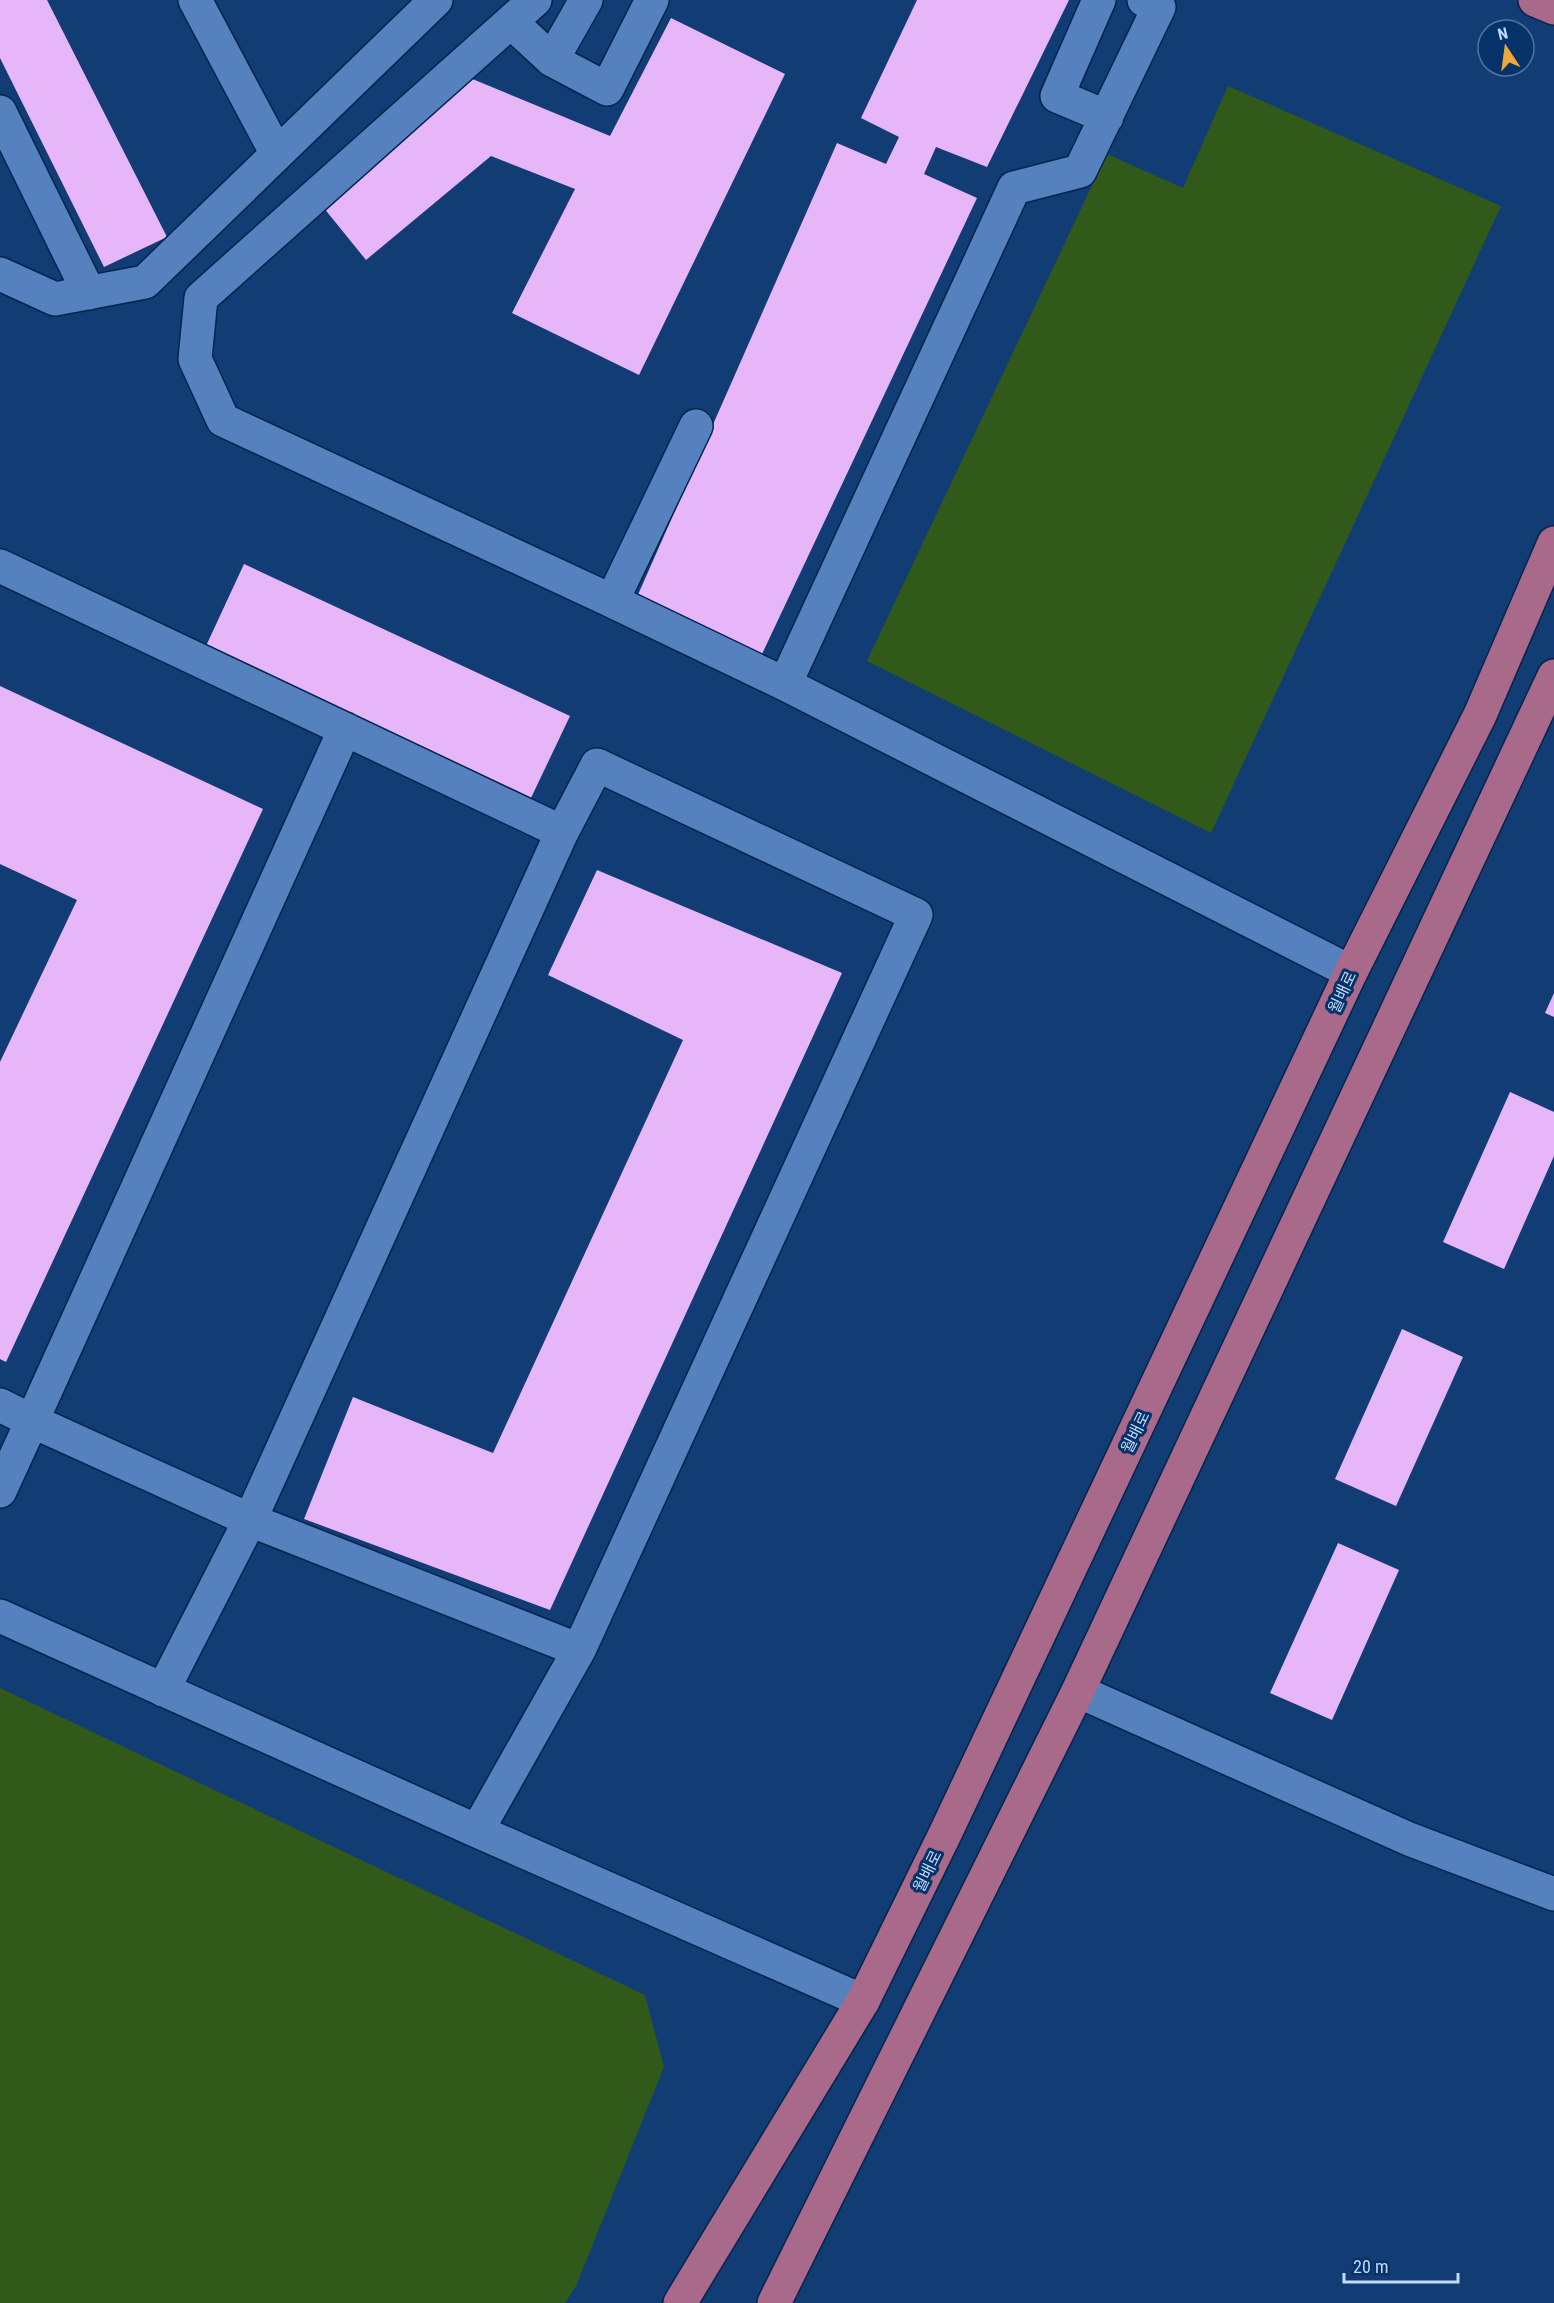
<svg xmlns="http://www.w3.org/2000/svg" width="1554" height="2303" font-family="'Roboto Condensed','Noto Sans KR',sans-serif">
<rect width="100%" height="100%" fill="#123d74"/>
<path fill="#315a1a" d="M1228 86 1501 206 1211 833 867 661 1107 154 1183 188Z
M0 1688 645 1995 664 2067 576 2286 565 2303H0Z"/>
<path fill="#e7b6f9" d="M0 0H47L167 237 104 267 0 58Z
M917 0H1069L987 167 936 147 924 174 977 198 761 656 637 597 837 143 886 164 899 137 861 118Z
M671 18 785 74 639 375 512 313 575 189 491 156 366 260 319 202 470 78 610 136Z
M244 564 570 716 531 798 206 646Z
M0 686 263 809 6 1362 0 1359V1062L77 900 0 864Z
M597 870 842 973 550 1610 304 1519 353 1397 493 1453 683 1040 548 975Z
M1554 993V1017L1545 1013Z
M1510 1092 1554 1112V1156L1504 1269 1443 1242Z
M1402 1329 1463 1357 1396 1506 1335 1479Z
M1338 1543 1399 1570 1332 1720 1270 1693Z"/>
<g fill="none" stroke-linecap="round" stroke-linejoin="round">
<defs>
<path id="minor" d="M195 0 277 154
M535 0 201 298 195 359 223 420 612 601
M1099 0 1057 96 1107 117
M511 22 552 60 607 89 652 0
M552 60 586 0
M0 112 89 293
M0 274 55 299 145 282 436 0
M696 426 612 601 785 684 1351 972
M0 566 562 832 597 765 916 915 579 1650 477 1831
M785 684 1014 188 1080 171 1159 7 1144 0
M562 832 250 1520 579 1650
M0 1405 32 1421 345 729
M0 1491 32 1421 250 1520 163 1690
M0 1616 477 1831 863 2001
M1078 1691 1409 1839 1554 1894"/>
<path id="major" d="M1535 0 1554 8
M680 2303 863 2001 946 1832 1351 972 1480 715 1554 543
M774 2303 1078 1691 1554 676"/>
</defs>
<use href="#minor" stroke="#04244c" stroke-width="36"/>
<use href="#major" stroke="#04244c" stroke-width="36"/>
<use href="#minor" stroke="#5581be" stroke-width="33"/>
<use href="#major" stroke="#a8698a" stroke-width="33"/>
</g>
<g text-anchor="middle" stroke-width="6" stroke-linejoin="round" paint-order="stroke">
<g font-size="16" fill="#c2dafb" stroke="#053268">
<text transform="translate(1342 992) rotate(-65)" y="6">월배로</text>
<text transform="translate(1135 1432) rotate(-64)" y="6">월배로</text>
<text transform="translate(927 1871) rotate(-64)" y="6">월배로</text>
</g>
</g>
<g transform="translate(1506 48) rotate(347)"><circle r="28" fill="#053268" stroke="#5175a3" stroke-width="1.5"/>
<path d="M0-4.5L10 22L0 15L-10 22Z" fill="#eba939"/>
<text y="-9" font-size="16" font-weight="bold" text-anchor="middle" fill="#c2dafb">N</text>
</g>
<path d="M1344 2273v9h114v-9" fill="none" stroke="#c2dafb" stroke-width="3"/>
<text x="1353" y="2273" font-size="18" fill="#c2dafb" stroke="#053268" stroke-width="4.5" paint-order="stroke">20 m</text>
</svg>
